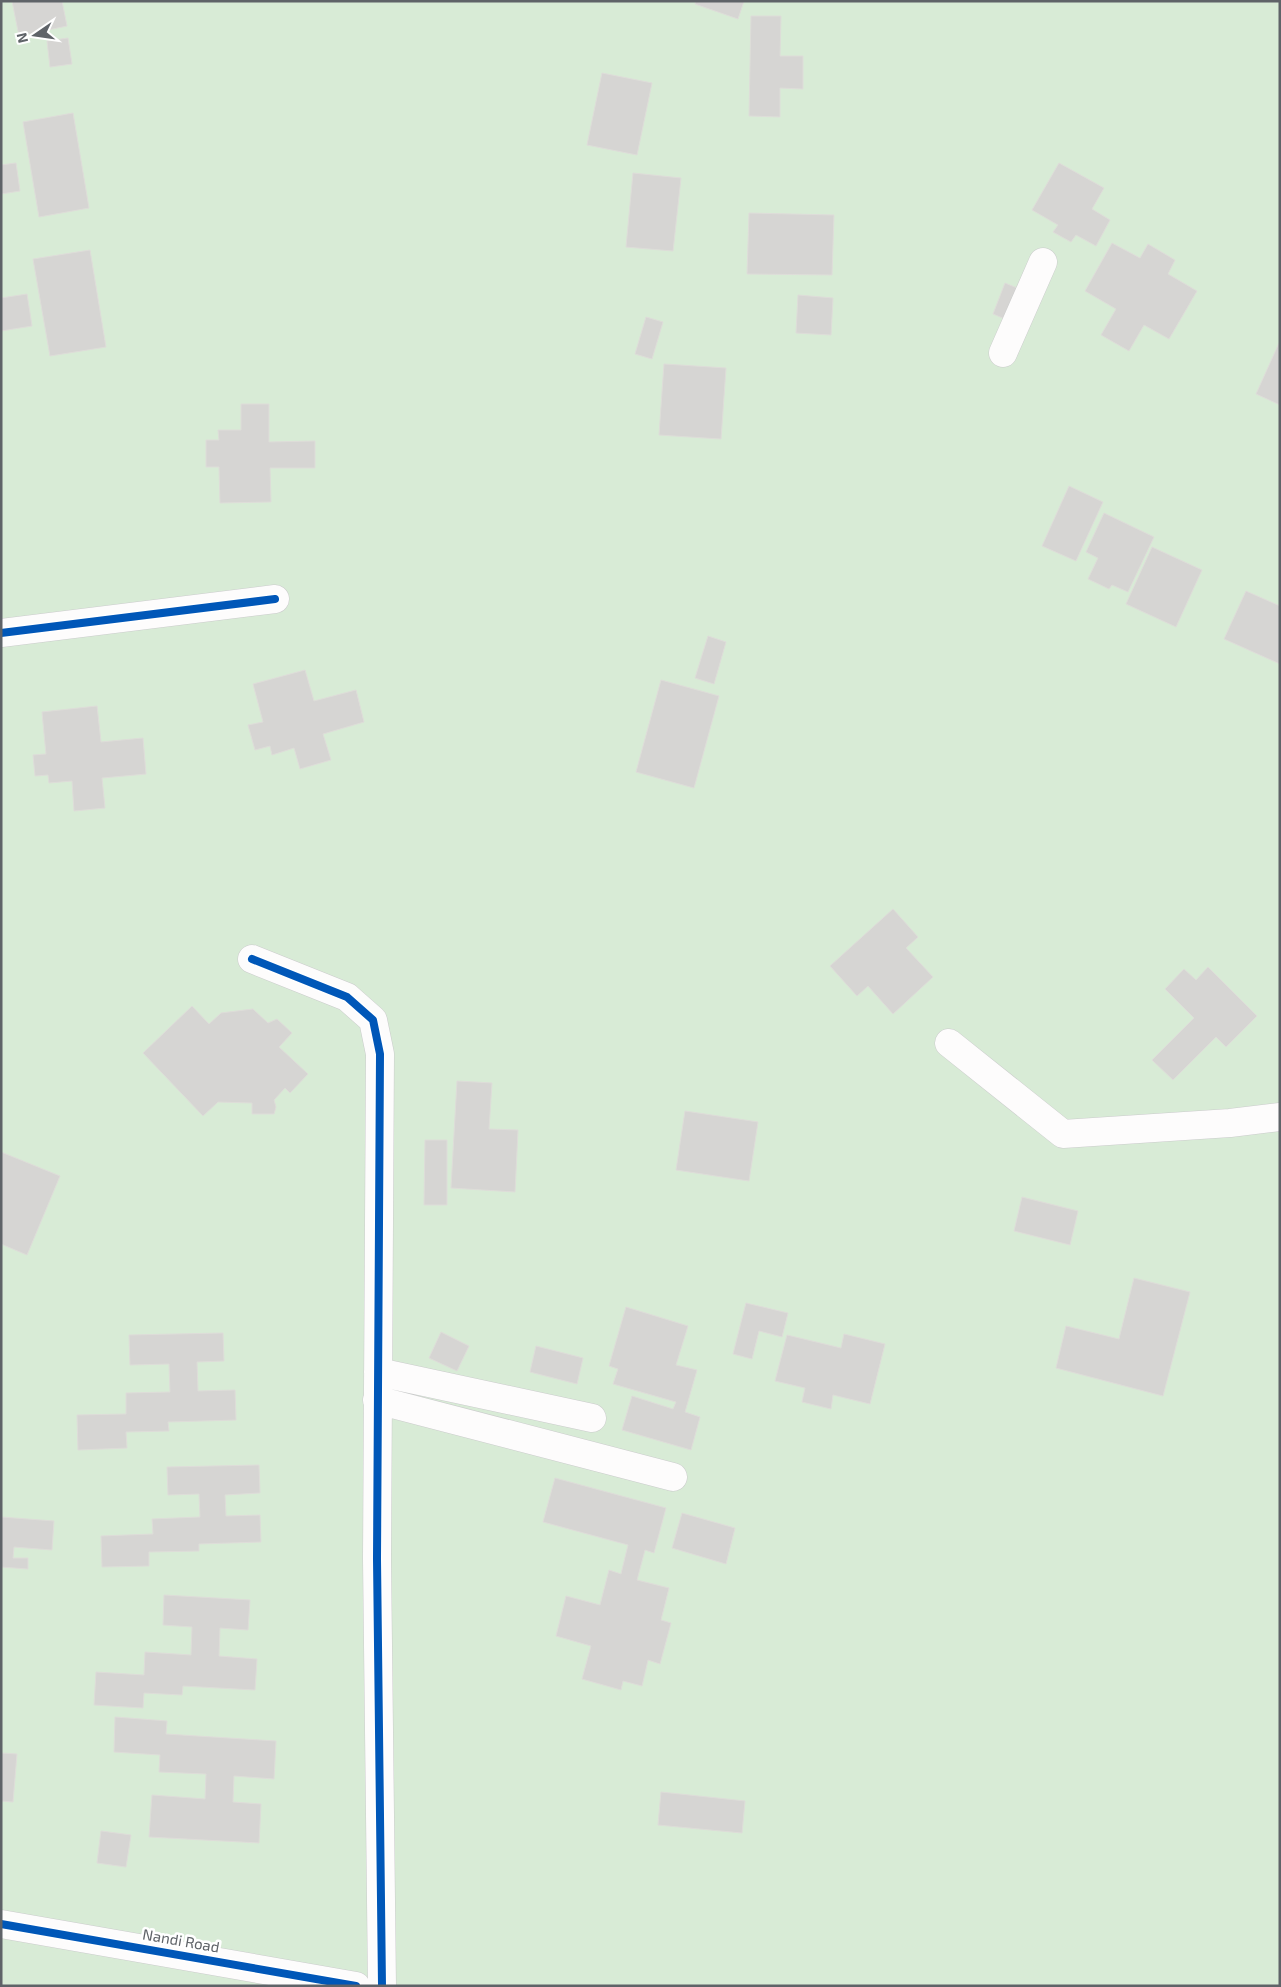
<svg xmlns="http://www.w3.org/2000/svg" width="1281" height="1987" font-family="'Exo 2',sans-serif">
<rect width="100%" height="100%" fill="#efeeea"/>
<path fill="#d8ebd6" d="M1 1H1280V1986H1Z"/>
<path fill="#d6d5d3" stroke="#deddd9" d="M12 1H62L67 26 19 36Z
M696 1H744L738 19 695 4Z
M751 16H781L780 56H803V89L780 88V117L749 116Z
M68 38 72 64 50 67 47 41Z
M602 73 652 83 637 155 587 145Z
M73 113 89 208 39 217 23 122Z
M16 163 20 191 1 194V165Z
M1059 163 1104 188 1092 209 1110 220 1096 246 1076 235 1071 242 1053 232 1058 225 1032 210Z
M633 173 681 178 673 251 626 247Z
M749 213 834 215 832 275 747 274Z
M1112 243 1140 258 1148 244 1175 260 1168 274 1197 291 1169 339 1144 325 1129 351 1101 335 1116 309 1085 291Z
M90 250 106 347 50 356 33 259Z
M1005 283 1022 290 1010 321 993 314Z
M27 294 32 326 1 331V298Z
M798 295 833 298 831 335 796 333Z
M646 317 663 322 652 359 635 354Z
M1279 343H1280V405L1256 394Z
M664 364 726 368 721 439 659 435Z
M241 404H269V442L315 441V468H270L271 502 220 503 219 467H206V440H219L218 430H241Z
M1069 486 1103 502 1076 561 1042 546Z
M1104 513 1154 537 1128 592 1112 585 1109 589 1088 579 1098 558 1086 552Z
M1152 547 1202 570 1176 627 1126 604Z
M1246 591 1280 606V664L1224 639Z
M708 636 726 642 714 684 695 678Z
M305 670 314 701 356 690 364 722 323 734 331 760 300 769 294 748 272 755 270 746 255 750 248 725 263 722 253 684Z
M661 680 719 696 694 788 636 772Z
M97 706 101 742 143 738 146 774 102 778 105 808 74 811 72 781 49 783 48 775 35 776 33 755 46 754 42 712Z
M893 909 918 937 906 948 933 977 893 1014 868 986 857 996 830 966Z
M1208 967 1257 1016 1226 1047 1216 1037 1173 1080 1152 1060 1194 1018 1165 989 1184 969 1196 980Z
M192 1006 209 1024 221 1013 253 1009 268 1023 277 1019 292 1033 279 1047 308 1074 290 1093 285 1088 274 1100 276 1107 274 1114H252V1103L218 1102 203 1116 143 1053Z
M457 1081 492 1083 489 1129 518 1130 515 1192 451 1188Z
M685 1111 758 1122 749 1181 676 1170Z
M425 1140H447V1205H424Z
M1 1152 60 1176 27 1255 1 1244Z
M1022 1197 1078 1211 1070 1245 1014 1231Z
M1134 1278 1190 1292 1163 1396 1056 1368 1066 1326 1119 1339Z
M746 1303 788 1313 782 1337 759 1331 752 1359 733 1354Z
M626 1307 688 1326 676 1365 697 1370 685 1412 700 1417 691 1450 622 1430 632 1396 673 1409 676 1402 613 1384 618 1369 609 1366Z
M441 1332 469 1346 457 1371 429 1358Z
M223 1333 224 1361 197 1362 198 1391 235 1390 236 1420 168 1422 169 1431 126 1432 127 1448 78 1450 77 1415 126 1414V1393L170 1392 169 1364 130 1365 129 1335Z
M844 1334 885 1344 870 1404 833 1395 831 1409 802 1402 805 1388 775 1381 787 1335 841 1348Z
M536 1346 583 1358 577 1384 530 1372Z
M259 1465 260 1493 225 1495 226 1516 260 1515 261 1542 199 1544V1551L149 1552V1566L102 1567 101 1536 153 1534 152 1519 200 1517 199 1494 168 1495 167 1467Z
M555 1478 666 1508 654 1553 645 1550 637 1580 669 1588 661 1620 671 1623 660 1664 648 1660 642 1686 623 1681 621 1690 582 1679 591 1646 556 1636 566 1596 600 1605 609 1570 621 1574 628 1545 543 1522Z
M682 1513 735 1528 726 1564 672 1548Z
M1 1517 54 1521 52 1550 14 1547 13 1558H28V1569L1 1567Z
M164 1595 250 1600 248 1630 220 1628 219 1656 257 1659 255 1690 183 1686 182 1695 144 1693 143 1708 94 1705 96 1672 144 1675 145 1652 191 1655 192 1627 163 1625Z
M115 1717 167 1721 166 1734 276 1741 274 1779 234 1776 233 1802 261 1804 259 1843 149 1837 152 1795 205 1799 206 1774 159 1772 160 1755 114 1752Z
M1 1753 17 1754 13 1802 1 1801Z
M661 1792 745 1801 742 1833 658 1825Z
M101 1831 131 1835 126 1867 97 1863Z"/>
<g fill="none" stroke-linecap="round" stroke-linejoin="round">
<defs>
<path id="minor" d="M1003 353 1043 262
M1 633 275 599
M252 959 347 997 373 1020 380 1054 377 1559 382 1986
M949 1043 1063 1134 1230 1123 1280 1117
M378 1372 592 1418
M377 1400 673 1477
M1 1924 356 1986"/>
</defs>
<use href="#minor" stroke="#cbcccc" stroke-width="29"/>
<use href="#minor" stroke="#fdfcfc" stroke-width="28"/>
<defs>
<path id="cycleway" d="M1 633 275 599
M252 959 347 997 373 1020 380 1054 377 1559 382 1986
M1 1924 356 1986"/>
</defs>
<use href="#cycleway" stroke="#fff" stroke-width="11"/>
<use href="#cycleway" stroke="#0057b8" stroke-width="8"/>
</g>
<g text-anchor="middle" stroke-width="5" stroke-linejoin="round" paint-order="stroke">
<g font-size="15" fill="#5f6368" stroke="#fff">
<text transform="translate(181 1941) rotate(10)" y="5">Nandi Road</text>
</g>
</g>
<rect width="1281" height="1987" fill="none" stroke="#5f6368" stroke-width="5"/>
<g transform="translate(35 35) rotate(257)" stroke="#ffffff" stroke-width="4" paint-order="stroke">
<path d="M0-4L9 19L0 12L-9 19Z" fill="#5f6368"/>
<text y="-8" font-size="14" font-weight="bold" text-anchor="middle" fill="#5f6368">N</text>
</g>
</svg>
